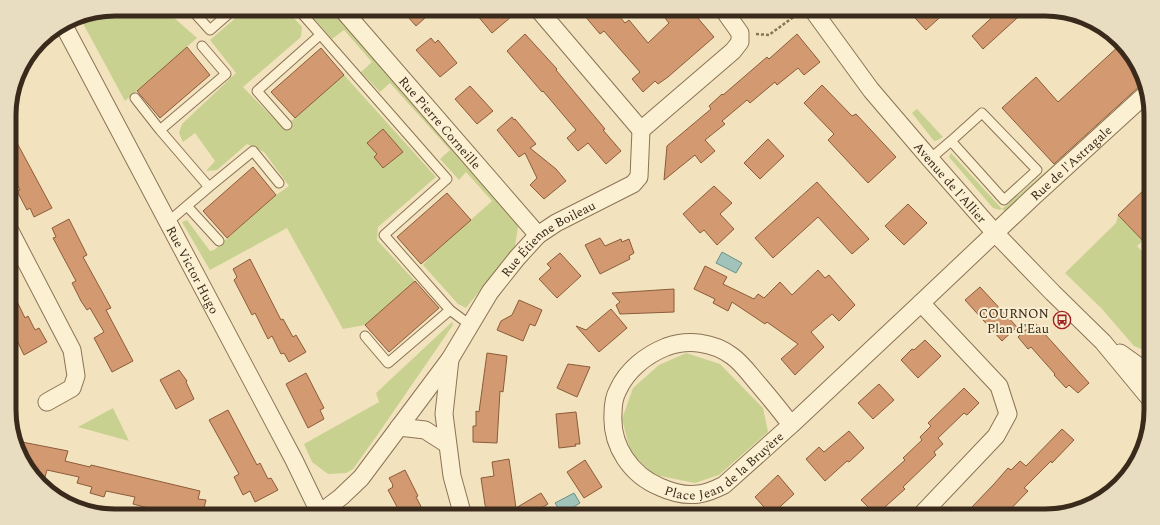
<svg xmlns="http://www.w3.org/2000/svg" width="1160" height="525" font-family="Spectral,serif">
<rect width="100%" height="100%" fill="#f2e3be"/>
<path fill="#c9d191" d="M115 9H171L172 16 197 38 125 101 79 16Z
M246 9H286L302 27 301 37 243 87 283 128 344 75 436 177 378 227 377 240 415 281 365 325 343 329 287 228 210 270 182 222 187 220 210 251 214 250 276 195 289 186 264 152 247 144 217 170 206 171 215 161 195 133 183 142 179 133 182 124 236 73 210 40Z
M311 9H332L497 197 510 213 518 227 515 246 466 308 458 304 423 265 432 254 492 201 466 172 459 180 440 159 450 150 390 83 380 92 361 72 372 62 344 30 332 39 312 16Z
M917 109 943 137 938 140 934 141 912 113Z
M951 153 1002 209 1057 162 1060 165 1007 213 1002 209 1000 210 993 208 949 157Z
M1118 215 1143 241 1137 246 1151 260V353L1134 346 1102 309 1065 273 1116 223Z
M452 322 453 325 378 434 353 469 346 473 328 474 312 462 304 444 379 402 376 393Z
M686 353 720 364 763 408 768 432 719 475 695 483 655 475 631 454 622 419 633 388 659 365Z
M113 408 129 441 78 427Z"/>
<path fill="#a2c3b9" stroke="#689288" d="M722 252 742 263 736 273 716 263Z
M574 493 580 503 562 514 555 503Z"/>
<path fill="#d39a71" stroke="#8d5b39" d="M401 9H435L416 26Z
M472 9H504L511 17 492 33Z
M591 9H613L625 23 629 20 648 43 669 23 658 9H690L714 37 668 77 658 84 655 81 643 92 632 79 640 72 604 31 600 34 584 15Z
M907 9H949L926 30Z
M1001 9H1027L983 49 972 36Z
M525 34 557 69 556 70 605 129 603 130 621 151 606 164 588 143 578 151 567 138 576 130 543 91 542 92 507 51Z
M797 34 820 62 804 75 798 68 777 85 775 82 750 103 747 100 722 121 725 124 705 140 715 151 701 163 695 155 664 180 667 146 711 109 709 106 722 94 723 95 767 57 769 59Z
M431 38 435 43 438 40 457 63 440 77 416 50Z
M1121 44 1129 50 1143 83 1054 164 1002 108 1036 77 1058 102Z
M187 47 210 75 160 118 137 91Z
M321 48 344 75 295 118 271 92Z
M822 85 852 116 856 114 896 157 868 183 828 140 834 134 804 103Z
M470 86 493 111 477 124 455 99Z
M512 117 514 120 515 119 536 144 530 148 556 169 566 181 544 199 530 185 537 178 525 153 519 157 497 130Z
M9 128 52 208 34 217 30 208 27 210 17 191 20 190 9 168Z
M383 129 403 152 383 168 374 157 377 154 367 143Z
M768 139 784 156 760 179 744 163Z
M253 167 276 195 227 238 203 211Z
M817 182 869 239 852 254 818 217 773 258 755 238Z
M1150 184 1151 249 1118 215Z
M714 186 732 203 720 214 734 229 717 245 704 230 700 233 683 214Z
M447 193 471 220 421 264 397 237Z
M908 204 927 223 904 245 885 226Z
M69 219 87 255 83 257 111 308 106 310 133 361 112 372 94 338 104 332 90 308 87 310 81 301 72 283 76 281 53 238 56 237 52 228Z
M600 238 605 246 621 239 622 242 629 239 634 253 629 256 630 259 600 274 585 245Z
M560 253 581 276 557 298 539 279 551 268 547 264Z
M250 259 281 320 283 319 293 337 296 335 306 352 289 362 284 353 281 354 272 336 268 339 255 313 252 315 234 280 237 277 233 269Z
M705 266 727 277 723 284 754 299 758 294 764 298 780 282 792 295 818 270 825 278 829 275 855 305 839 321 832 314 811 332 824 347 795 375 781 359 798 344 767 322 765 324 732 302 728 311 713 303 715 299 694 289Z
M415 281 439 308 389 352 365 325Z
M10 287 25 318 28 316 35 330 39 328 47 342 24 355 10 326Z
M980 287 1017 327 1002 341 965 300Z
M674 289V312L620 314 616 305 620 302 612 293Z
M519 300 542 310 535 326 530 324 523 341 497 330 501 321 512 315Z
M611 309 627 328 599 352 576 326 586 330Z
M1034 322 1089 383 1078 393 1069 385 1066 388 1054 375 1055 374 1031 347 1028 349 1018 337Z
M925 340 941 356 918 378 901 360 912 349 914 350Z
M487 353 507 356 503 392 500 391 497 443 473 442V426H476V411L479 412Z
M568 364 590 367 577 397 557 388Z
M179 370 187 381 186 382 194 399 176 409 160 380Z
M306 373 324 408 320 410 324 419 308 428 286 384Z
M879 384 894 400 873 419 858 403Z
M964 388 979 403 967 415 964 413 938 438 943 444 934 452 936 455 903 487 905 489 876 515 861 500 905 460 903 458 922 440 920 437 931 426 928 423Z
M228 410 257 465 260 463 268 479 271 478 278 490 255 502 250 491 243 495 234 477 239 474 209 420Z
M576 412 580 444H575L576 446 559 448 556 414Z
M1062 429 1074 440 1052 463 1051 461 1024 488 1028 491 1004 516H978L971 508 994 484 1008 468 1011 470 1020 461 1026 466Z
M849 431 864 448 849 462 847 461 825 481 806 459 819 447 824 452Z
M17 441 68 451 65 461 90 467 91 465 200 491 198 499 206 500 202 516H179L133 504 135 497 106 491 104 497 90 493 92 487 77 483 79 477 47 470 45 477 30 473Z
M509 459 516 508 541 493 548 504 528 516H491L485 505 481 478 494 476 492 462Z
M585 460 602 487 584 498 567 472Z
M405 470 418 496 416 497 426 516H402L388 490 393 487 392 486 393 485 389 478Z
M778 475 794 494 771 515 755 497Z"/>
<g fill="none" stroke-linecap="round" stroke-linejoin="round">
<defs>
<path id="lane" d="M191 9 210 30 234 9
M298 9 447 179 384 235 450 310 470 325
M135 98 160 130
M287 125 257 91 320 35
M930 159 951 141 1004 200 1037 170 982 113 951 141
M209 187 253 151 279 183
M187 206 219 241
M168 222 209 187 160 130 226 74 202 46
M365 336 388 363 450 310"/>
<g id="street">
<path id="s1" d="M342 9 538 235"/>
<path d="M538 9 641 130"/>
<path id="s2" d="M812 9 871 90 930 159 995 233 1053 293 1103 342 1151 400"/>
<path id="s3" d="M63 24 294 460 321 516"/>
<path d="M641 130 733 51 740 42V33L723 9"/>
<path d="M10 231 72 350 76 376 72 388 47 402"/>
<path d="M1120 353 1151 375"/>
<path d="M450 359 444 414 452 476 463 516"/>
<path id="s4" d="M791 425C781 411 770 398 759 385 750 375 743 364 732 356 713 342 688 339 666 347 646 355 627 370 618 390 614 397 613 405 613 414 611 446 631 475 660 487 671 492 686 496 699 494 708 493 716 489 724 485L791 425 921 303"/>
<path d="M399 427 425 430 447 444"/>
<path id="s5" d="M316 516 341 497 361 478 450 359 490 292 517 258 538 235 556 223 633 184 639 177 641 130"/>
<path id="s6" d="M920 516 996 436 1008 414 999 386 921 303 1034 196 1147 93"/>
</g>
</defs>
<use href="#lane" stroke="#8c7355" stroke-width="11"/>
<use href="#street" stroke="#8c7355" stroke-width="19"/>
<path stroke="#8c7355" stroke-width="2.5" stroke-dasharray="3 2" stroke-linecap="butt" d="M756 34 769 35 796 15"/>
<use href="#lane" stroke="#fcf0d2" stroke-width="9"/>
<use href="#street" stroke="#fcf0d2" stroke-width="17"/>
</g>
<defs>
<symbol id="bus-ring" viewBox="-11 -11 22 22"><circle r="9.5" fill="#f8edcf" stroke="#a02020" stroke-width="1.5"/><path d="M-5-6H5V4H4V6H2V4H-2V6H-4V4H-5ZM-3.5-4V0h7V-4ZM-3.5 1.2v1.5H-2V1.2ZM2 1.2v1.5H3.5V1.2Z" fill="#a02020"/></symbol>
</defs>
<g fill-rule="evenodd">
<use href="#bus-ring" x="1052" y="310" width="20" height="20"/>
</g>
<g text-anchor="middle" stroke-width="4" stroke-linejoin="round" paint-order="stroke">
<g font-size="13" fill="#3a2a1b" stroke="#f8edcf">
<text dy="5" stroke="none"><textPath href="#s1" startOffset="150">Rue Pierre Corneille</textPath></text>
<text dy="5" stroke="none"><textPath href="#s6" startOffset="484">Rue de l'Astragale</textPath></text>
<text dy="5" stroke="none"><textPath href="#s2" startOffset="222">Avenue de l'Allier</textPath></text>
<text dy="5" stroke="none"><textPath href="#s5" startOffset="366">Rue Étienne Boileau</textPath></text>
<text dy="5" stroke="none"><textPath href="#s3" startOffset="278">Rue Victor Hugo</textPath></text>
<text dy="5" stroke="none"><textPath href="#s4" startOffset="418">Place Jean de la Bruyère</textPath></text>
</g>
<g font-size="13" fill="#3a2a1b" stroke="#f8edcf" text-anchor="end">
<text x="1049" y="318">COURNON<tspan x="1049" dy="15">Plan d'Eau</tspan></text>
</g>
</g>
<path d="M0 0H1160V525H0ZM115 16H1045A99 99 0 0 1 1144 115V410A99 99 0 0 1 1045 509H115A99 99 0 0 1 16 410V115A99 99 0 0 1 115 16Z" fill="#e9ddc1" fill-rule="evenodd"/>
<path fill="none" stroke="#3a2a1b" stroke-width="5" d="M115 16H1045A99 99 0 0 1 1144 115V410A99 99 0 0 1 1045 509H115A99 99 0 0 1 16 410V115A99 99 0 0 1 115 16Z"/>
</svg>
